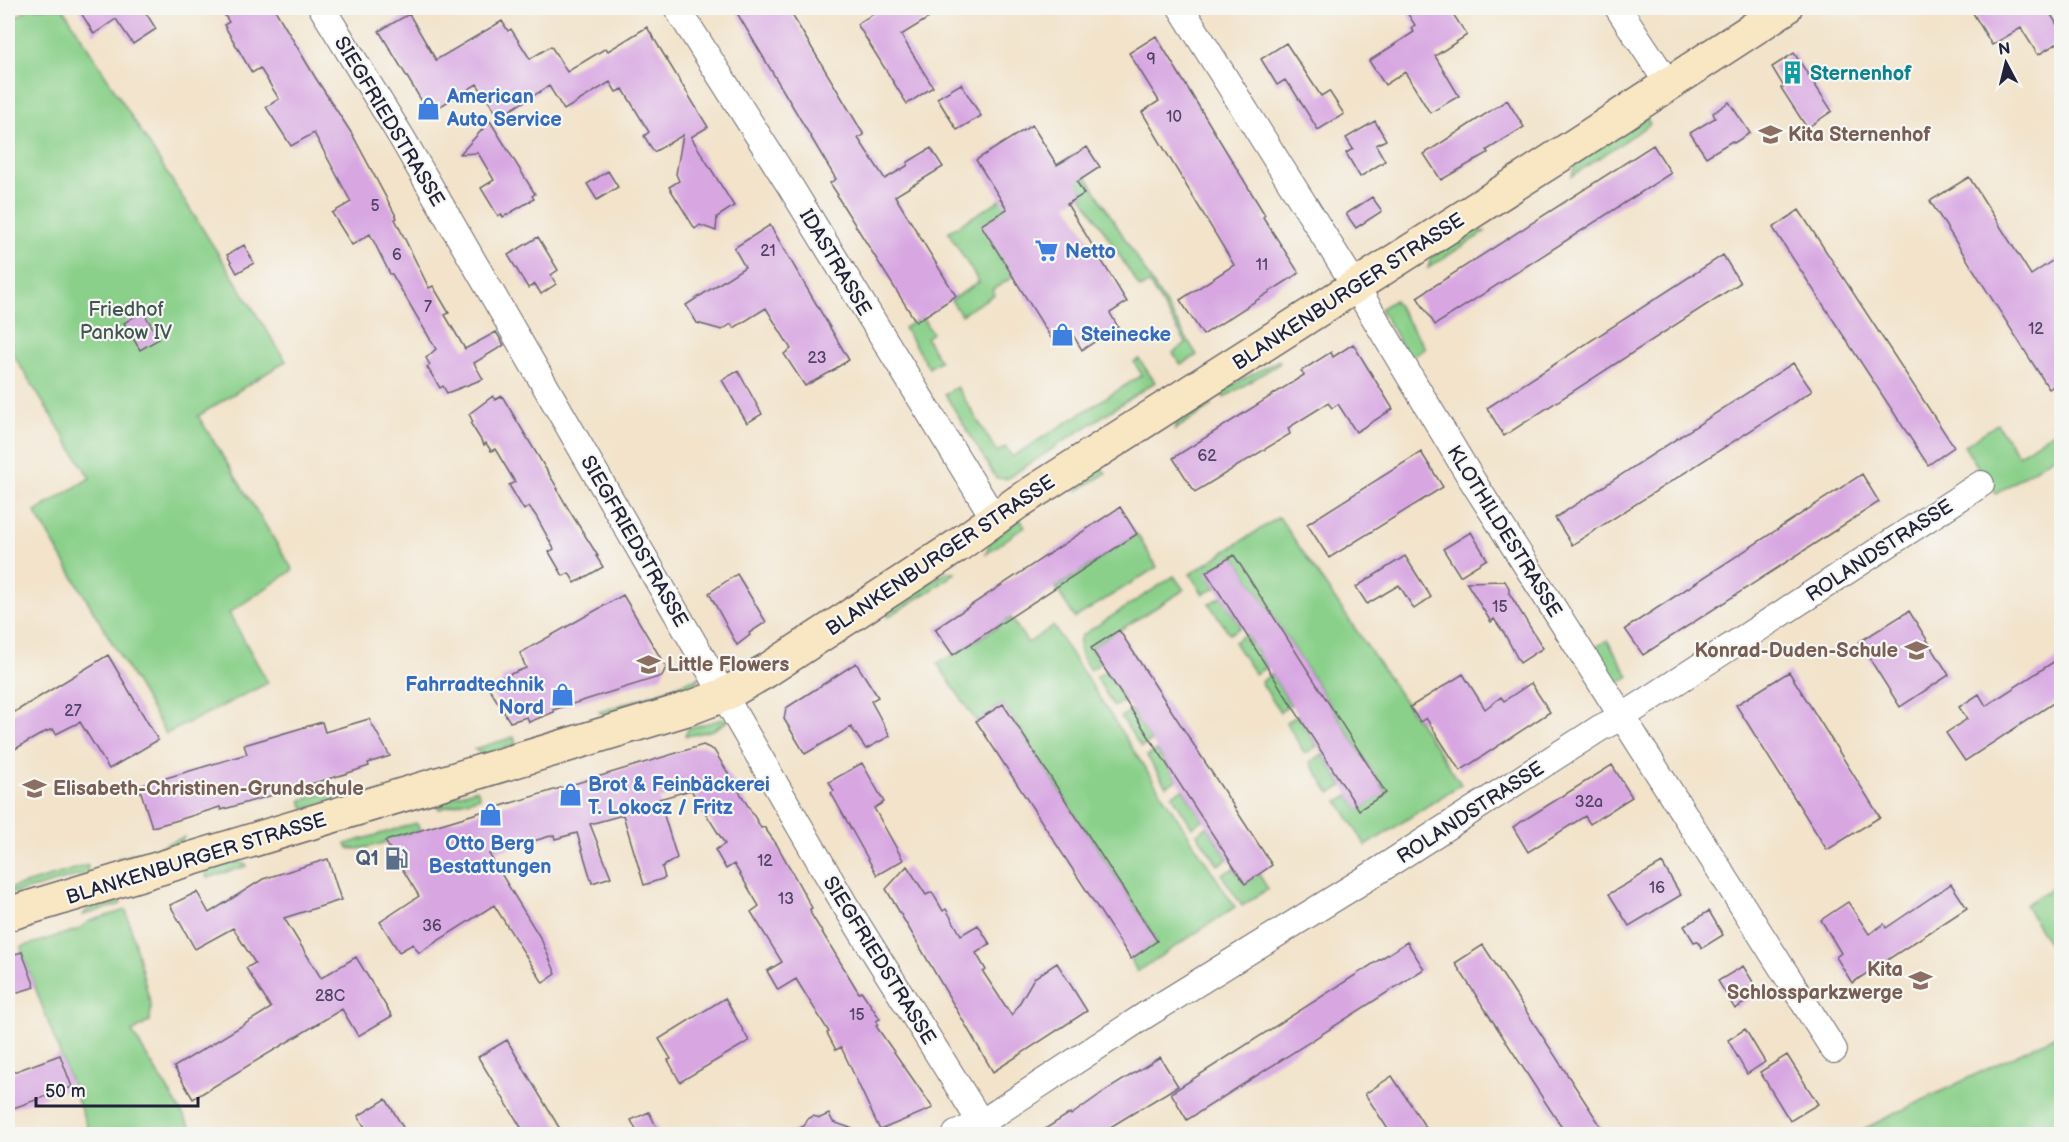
<svg xmlns="http://www.w3.org/2000/svg" width="2069" height="1142" font-family="'Balsamiq Sans',sans-serif">
<rect width="100%" height="100%" fill="#f6f6f2"/>
<filter id="ink" filterUnits="userSpaceOnUse"><feTurbulence type="fractalNoise" baseFrequency=".0167" numOctaves="2"/><feDisplacementMap in="SourceGraphic" scale="12" xChannelSelector="R" yChannelSelector="G"/><feConvolveMatrix kernelMatrix="1 2 1 2 8 2 1 2 1" color-interpolation-filters="sRGB"/></filter>
<filter id="wash" filterUnits="userSpaceOnUse"><feTurbulence type="fractalNoise" baseFrequency=".008" numOctaves="4" result="noise"/><feDisplacementMap in="SourceGraphic" scale="24" xChannelSelector="R" yChannelSelector="G"/><feGaussianBlur stdDeviation="1.35" result="paint"/><feColorMatrix in="noise" values="0 0 0 0 0 0 0 0 0 0 0 0 0 0 0 0 0 1.4 0 .05"/><feComposite in="paint" operator="in"/></filter>
<g filter="url(#wash)">
<rect width="100%" height="100%" fill="#f2e3ca"/>
<path fill="#8ad08a" stroke="#567962" stroke-width="1.5" d="M30 8H63L286 361 198 416 293 570 229 613 268 683 166 734 35 512 90 478 8 346V36L12 20Z
M1646 117 1650 124 1572 176 1575 164Z
M1073 155 1197 355 1181 365 1173 353 1186 343 1149 283 1140 288 1082 196 1084 194 1070 171 1013 277 992 290 995 294 961 315 951 300 979 282 948 232Z
M1473 230 1485 232 1428 268 1431 257Z
M1394 300 1425 348 1410 358 1380 309Z
M922 317 932 333 926 338 940 361 929 368 904 328Z
M1139 359 1155 382 1006 479 996 478 945 394 957 387 997 452 1006 447 1012 457 1142 375 1134 362Z
M1279 360 1280 363 1224 398 1221 391Z
M1207 400 1212 406 1174 430 1177 419Z
M1997 424 2018 455 2061 427V452L1996 494 1964 446Z
M1100 467 1106 473 1077 491 1080 480Z
M1279 517 1461 784 1366 846 1338 801 1349 795 1359 810 1386 792 1234 555 1207 572 1216 588 1203 594 1190 574Z
M1020 519 1025 526 986 554 990 541Z
M1137 534 1157 567 1075 618 1056 588Z
M946 572 955 573 935 588 888 617V610Z
M1174 576 1184 590 1091 648 1101 663 1090 670C1082 658 1076 650 1081 636Z
M1222 596 1241 627 1230 634 1209 604Z
M1011 618 1028 643 1053 626 1235 907 1137 972 1131 959 1157 940 1003 704 976 721 937 663 953 655Z
M1246 634 1267 667 1255 674 1234 642Z
M1607 640 1629 676 1614 686 1592 650Z
M1106 671 1125 700 1114 707 1096 677Z
M1272 674 1291 705 1280 712 1261 682Z
M699 677C693 696 628 711 608 717L599 712 667 690Z
M1131 710 1152 741 1141 747 1121 717Z
M1298 715 1317 746 1305 754 1286 722Z
M723 719 728 721 713 730 687 736 685 735 689 728Z
M514 737 516 745 483 755 474 749Z
M1157 750 1177 780 1166 786 1147 756Z
M1323 754 1343 786 1330 793 1310 762Z
M351 786 346 796 304 809 301 800Z
M477 789 480 797 439 809V801Z
M1183 789 1203 820 1192 827 1172 795Z
M416 823 421 830C403 835 364 853 348 848L346 844Z
M1207 827 1228 859 1218 865 1197 834Z
M184 837 179 846 119 864 116 859 162 846Z
M239 861 247 866 207 878 205 871Z
M88 865 87 873 39 887 9 894 8 889Z
M1234 868 1245 884 1259 874 1268 889 1242 906 1222 875Z
M2061 882 2062 958 2059 960 2025 905Z
M117 897 121 904 83 915 91 905Z
M126 910 151 1006 150 1021 132 1032 195 1134H90L22 952 21 947 77 930 90 921Z
M2061 1033V1134H1854L1882 1120Z"/>
<g id="blocks">
<path fill="#d8a7e2" d="M78 8H143L156 29 133 44 116 19 94 34Z
M220 8H274L315 77 352 134 397 218 395 219 429 288 433 286 449 313 445 315 465 349 496 332 504 345 474 363 483 379 447 393 443 386 440 388 427 367 430 365 426 358 436 349 392 274H390L370 234 352 245 332 213 351 202 314 133 291 146 266 107 279 99 260 68 252 73 224 25 229 22Z
M734 8H788L864 135 858 138 885 179 907 166 908 162 931 148 943 167 895 196 956 296 916 322 837 196 838 195 830 183 836 179Z
M883 8H945L901 35 933 87 907 104 857 24Z
M1404 8H1449L1467 35 1435 56 1459 96 1430 113 1405 72 1385 85 1369 61 1414 32 1411 28 1415 25Z
M1970 8H2047L2061 31V41L2038 55 2021 28 1992 45Z
M409 14 436 60 502 21 508 31 511 29 530 59 551 46 567 72 606 48 608 51 647 27 708 127 691 137 734 206 717 217 716 231 700 225 695 229 669 187 679 181 676 174 683 135 654 152 644 136 649 132 623 89 616 92 610 82 564 110 549 86 499 117 477 84 429 113 379 31Z
M1156 36 1265 215 1263 217 1299 273 1203 335 1180 300 1234 265 1142 112 1159 101 1129 53Z
M1286 43 1321 96 1329 91 1344 114 1318 130 1290 85 1289 86 1285 80 1277 85 1261 59Z
M1794 53 1832 111 1807 128 1781 88 1784 87 1772 67Z
M961 84 981 116 957 130 937 98Z
M1507 100 1524 127 1487 150 1488 153 1441 180 1424 154Z
M1729 102 1750 133 1734 143 1732 141 1706 157 1690 133 1715 118 1713 113Z
M490 121 535 194 532 196 534 199 503 217 501 214 498 216 481 188 494 180 478 153 460 154Z
M1375 121 1386 140 1376 145 1385 161 1360 177 1346 153 1353 149 1346 138Z
M1032 125 1057 165 1087 147 1100 167 1077 182 1084 194 1067 204 1127 302 1110 313 1118 327 1082 350 1073 335 1056 346 981 225 1007 209 976 160Z
M1653 145 1671 173 1435 325 1417 297Z
M608 171 618 187 597 200 587 184Z
M1969 177 2031 275 2061 255V381L2049 389 1930 201Z
M1372 197 1382 211 1356 228 1346 214Z
M1799 210 1954 447 1928 465 1773 228Z
M770 225 849 360 836 368V369L805 386 784 354 791 349 766 308 734 328 731 324 722 330 697 323 686 305 745 267 734 248Z
M538 237 558 270 551 275 556 284 541 294 535 284 528 288 508 255Z
M244 245 254 263 237 273 227 255Z
M1723 255 1740 283 1504 436 1487 408Z
M143 311 159 339 140 350 124 323Z
M1353 344 1393 409 1356 432 1338 404 1332 408 1328 403 1288 428 1290 434 1195 492 1173 458 1304 375 1301 371 1331 352 1333 357Z
M1793 363 1812 391 1572 545 1555 518Z
M738 371 762 414 747 423 722 380Z
M493 396 495 400 502 396 558 489H557L569 510 598 556H596L603 567 575 583 569 573 563 576 549 552 554 549 536 516 529 506 524 510 509 485 515 482 495 449 491 451 486 443 484 445 471 424 473 422 469 414Z
M1421 452 1443 487 1329 558 1307 524Z
M1862 474 1879 502 1643 655 1625 629Z
M1120 507 1137 534 953 655 935 629Z
M1471 532 1487 559 1460 576 1443 549Z
M1234 555 1386 793 1359 810 1206 572Z
M1405 556 1431 597 1414 609 1399 585 1367 604 1356 587Z
M737 574 766 622 749 633 750 635 737 645 709 593Z
M1505 581 1509 588V593L1543 648 1520 663 1504 633 1494 619 1491 622 1466 582Z
M623 595 666 667 662 676 553 710 554 712 529 722 527 717 510 722 489 688 503 682 500 678 526 668 520 653Z
M1909 611 1949 675 1900 707 1859 642Z
M1119 630 1272 865 1245 884 1091 648Z
M108 655 158 740 109 769 80 722 56 734 53 729 45 732 8 753V716Z
M2061 657V698L1965 761 1946 733 1967 719 1959 707 1979 694 1986 706Z
M856 663 878 697 871 701 890 736 866 749 851 727 805 754 784 719 786 708Z
M1789 672 1880 817 1827 850 1736 705Z
M1463 674 1485 709 1501 697 1504 701 1531 683 1550 712 1460 771 1426 718 1420 722 1410 707Z
M1003 704 1157 941 1131 959 976 721Z
M369 719 390 756 368 763 369 766 345 774 221 810 220 807 175 821 152 827 139 786 247 754 244 745 322 722 325 732Z
M703 745 714 750 759 824 761 828 764 827 777 845 812 908 810 909 811 914 859 993 862 992 880 1019 876 1021 878 1024 876 1026 933 1108 880 1130 841 1047 836 1050 827 1033 829 1032 796 979 778 990 767 971 782 962 751 912 759 906 734 864 726 869 715 850 725 844 691 790 659 799 677 858 662 867 665 878 644 885 623 815 590 824 611 877 592 883 577 833 555 839 554 835 489 854 541 939 556 974 543 983 494 905 419 953 413 944 399 952 380 922 419 896 385 841Z
M862 763 884 802 874 808 903 860 877 875 831 793 834 791 829 782Z
M1612 765 1632 797 1590 824 1585 816 1528 852 1513 827Z
M328 859 341 900 284 918 321 978 356 957 392 1016 358 1036 342 1009 193 1099 174 1067 271 1008 246 968 255 963 233 928 195 949 170 905 197 892 209 913 263 879Z
M1662 863 1681 895 1629 926 1609 894Z
M907 866 926 895 932 892 943 911 946 909 961 935 978 925 990 944 976 953 986 970 983 972 1012 1016 1034 978 1057 963 1087 1011 993 1072 886 889Z
M1951 884 1967 908 1852 983 1836 957 1841 953 1821 920 1848 902 1869 934 1884 924 1886 928Z
M1709 911 1723 935 1702 948 1697 941 1694 942 1684 926Z
M1407 942 1424 969 1187 1120 1171 1093Z
M1483 945 1606 1134H1566L1455 963Z
M22 952 35 987 8 995V956Z
M1743 966 1760 993 1735 1009 1718 981Z
M725 998 749 1041 680 1082 668 1060 671 1059 659 1039Z
M1745 1029 1765 1062 1747 1074 1728 1040Z
M507 1040 521 1064 563 1134H525L478 1057Z
M60 1055 72 1087 8 1110V1074Z
M1787 1055 1818 1104 1790 1121 1760 1072Z
M1160 1057 1178 1086 1099 1134H1037L1070 1113 1071 1115 1102 1093Z
M1392 1076 1430 1134H1391L1365 1094Z
M386 1099 407 1134H369L358 1116Z
M649 1112 660 1134H638L631 1120Z
M829 1114 833 1122 859 1131 858 1134H788L804 1126 808 1119 813 1116 820 1118Z"/>
</g>
</g>
<g filter="url(#ink)">
<use href="#blocks" fill-opacity="0" stroke="#6b666d" stroke-width="1.5"/>
<g fill="none" stroke-linecap="round" stroke-linejoin="round">
<defs>
<path id="street" d="M322 8 402 138 845 905 988 1134
M677 8 790 186 994 518
M1181 8 1356 287 1472 480 1834 1050
M1618 8 1669 85
M956 1134 981 1123 1144 1016 1364 880 1600 728 1622 717 1981 484"/>
<path id="secondary" d="M8 914 687 709 724 695 766 671 957 546 1018 502 1551 161 1785 8"/>
</defs>
<use href="#street" stroke="#6b666d" stroke-width="28"/>
<use href="#secondary" stroke="#6b666d" stroke-width="36"/>
<use href="#street" stroke="#fff" stroke-width="26"/>
<use href="#secondary" stroke="#f9e7c3" stroke-width="33"/>
</g>
</g>
<defs>
<symbol id="building-bare" viewBox="-9 -9 18 18"><path d="M-4-6H4V6H1V3H-1V6H-4ZM-2.5-4.3h1.7v1.8h-1.7ZM.8-4.3h1.7v1.8H.8ZM-2.5-1h1.7V.8h-1.7ZM.8-1h1.7V.8H.8Z" fill="#0f9aa8" stroke="#f6f6f2" stroke-width="2.5" paint-order="stroke"/></symbol>
<symbol id="shop-bare" viewBox="-9 -9 18 18"><path d="M-5-2.5h2.3a2.7 3.5 0 0 1 5.4 0H5L5.5 6h-11ZM-1.5-2.5h3a1.5 2.3 0 0 0-3 0Z" fill="#3f7fe0" stroke="#f6f6f2" stroke-width="2.5" paint-order="stroke"/></symbol>
<symbol id="school-bare" viewBox="-9 -9 18 18"><path d="M0-5L7-2L0 1L-7-2ZM-4 1L0 2.5L4 1V4Q0 6-4 4Z" fill="#8d6e63" stroke="#f6f6f2" stroke-width="2.5" paint-order="stroke"/></symbol>
<symbol id="supermarket-bare" viewBox="-9 -9 18 18"><path d="M-6-5.5h2.5l.6 2H6L4.5 2H-2.5L-4.4-4H-6ZM-1.5 3.2a1.3 1.3 0 1 0 .1 0ZM3 3.2a1.3 1.3 0 1 0 .1 0Z" fill="#3f7fe0" stroke="#f6f6f2" stroke-width="2.5" paint-order="stroke"/></symbol>
<symbol id="fuel-bare" viewBox="-9 -9 18 18"><path d="M-5.5-6h7V0h2V4h1.3V-2.5L3-4.5l.8-.8L6-3V5H2.5V1h-1V6h-7ZM-4.2-4.7v3.2H.2V-4.7Z" fill="#5c6f8a" stroke="#f6f6f2" stroke-width="2.5" paint-order="stroke"/></symbol>
</defs>
<g fill-rule="evenodd">
<use href="#building-bare" x="1776" y="56" width="33" height="33"/>
<use href="#shop-bare" x="412" y="92" width="33" height="33"/>
<use href="#school-bare" x="1754" y="118" width="33" height="33"/>
<use href="#supermarket-bare" x="1030" y="234" width="33" height="33"/>
<use href="#shop-bare" x="1046" y="318" width="33" height="33"/>
<use href="#school-bare" x="1900" y="634" width="33" height="33"/>
<use href="#school-bare" x="632" y="648" width="33" height="33"/>
<use href="#shop-bare" x="546" y="678" width="33" height="33"/>
<use href="#school-bare" x="18" y="772" width="33" height="33"/>
<use href="#shop-bare" x="554" y="778" width="33" height="33"/>
<use href="#shop-bare" x="474" y="798" width="33" height="33"/>
<use href="#fuel-bare" x="380" y="842" width="33" height="33"/>
<use href="#school-bare" x="1904" y="964" width="33" height="33"/>
</g>
<g text-anchor="middle" stroke-width="4.5" stroke-linejoin="round" paint-order="stroke">
<g font-size="16" fill="#504365">
<text x="1151" y="64">9</text>
<text x="1174" y="122">10</text>
<text x="375" y="211">5</text>
<text x="768" y="256">21</text>
<text x="397" y="260">6</text>
<text x="1262" y="270">11</text>
<text x="428" y="312">7</text>
<text x="2036" y="334">12</text>
<text x="817" y="363">23</text>
<text x="1207" y="461">62</text>
<text x="1500" y="612">15</text>
<text x="73" y="716">27</text>
<text x="1589" y="807">32a</text>
<text x="765" y="866">12</text>
<text x="1657" y="893">16</text>
<text x="786" y="904">13</text>
<text x="432" y="931">36</text>
<text x="330" y="1001">28C</text>
<text x="857" y="1020">15</text>
</g>
<g font-size="20" font-weight="bold" fill="#0d838f" stroke="#f6f6f2" text-anchor="start">
<text x="1810" y="80">Sternenhof</text>
</g>
<g font-size="20" font-weight="bold" fill="#366cbe" stroke="#f6f6f2" text-anchor="start">
<text x="447" y="103">American<tspan x="447" dy="23">Auto Service</tspan></text>
<text x="1065" y="258">Netto</text>
<text x="1081" y="341">Steinecke</text>
<text x="544" y="691" text-anchor="end">Fahrradtechnik<tspan x="544" dy="23">Nord</tspan></text>
<text x="588" y="791">Brot &amp; Feinbäckerei<tspan x="588" dy="23">T. Lokocz / Fritz</tspan></text>
<text x="490" y="850" text-anchor="middle">Otto Berg<tspan x="490" dy="23">Bestattungen</tspan></text>
</g>
<g font-size="20" fill="#22223b" stroke="#f6f6f2">
<text transform="translate(390 121) rotate(59)" y="7">SIEGFRIEDSTRASSE</text>
<text transform="translate(836 262) rotate(59)" y="7">IDASTRASSE</text>
<text transform="translate(1348 291) rotate(-33)" y="7">BLANKENBURGER STRASSE</text>
<text transform="translate(1505 531) rotate(58)" y="7">KLOTHILDESTRASSE</text>
<text transform="translate(635 541) rotate(60)" y="7">SIEGFRIEDSTRASSE</text>
<text transform="translate(1879 550) rotate(-33)" y="7">ROLANDSTRASSE</text>
<text transform="translate(940 555) rotate(-34)" y="7">BLANKENBURGER STRASSE</text>
<text transform="translate(1470 812) rotate(-33)" y="7">ROLANDSTRASSE</text>
<text transform="translate(196 858) rotate(-17)" y="7">BLANKENBURGER STRASSE</text>
<text transform="translate(880 960) rotate(58)" y="7">SIEGFRIEDSTRASSE</text>
</g>
<g font-size="20" font-weight="bold" fill="#785e54" stroke="#f6f6f2" text-anchor="start">
<text x="1788" y="141">Kita Sternenhof</text>
<text x="1898" y="657" text-anchor="end">Konrad-Duden-Schule</text>
<text x="667" y="671">Little Flowers</text>
<text x="53" y="795">Elisabeth-Christinen-Grundschule</text>
<text x="1903" y="976" text-anchor="end">Kita<tspan x="1903" dy="23">Schlossparkzwerge</tspan></text>
</g>
<g font-size="20" fill="#415653" stroke="#f6f6f2">
<text x="126" y="316">Friedhof<tspan x="126" dy="23">Pankow IV</tspan></text>
</g>
<g font-size="20" font-weight="bold" fill="#4e5e75" stroke="#f6f6f2" text-anchor="end">
<text x="379" y="865">Q1</text>
</g>
</g>
<rect width="2069" height="1142" fill="none" stroke="#f6f6f2" stroke-width="30"/>
<g transform="translate(2006 63) rotate(353)" stroke="#f6f6f2" stroke-width="4.5" paint-order="stroke">
<path d="M0-4.5L10 22L0 15L-10 22Z" fill="#22223b"/>
<text y="-9" font-size="16" font-weight="bold" text-anchor="middle" fill="#22223b">N</text>
</g>
<path d="M36 1097v9h162v-9" fill="none" stroke="#22223b" stroke-width="3"/>
<text x="45" y="1097" font-size="18" fill="#22223b" stroke="#f6f6f2" stroke-width="4.5" paint-order="stroke">50 m</text>
</svg>
